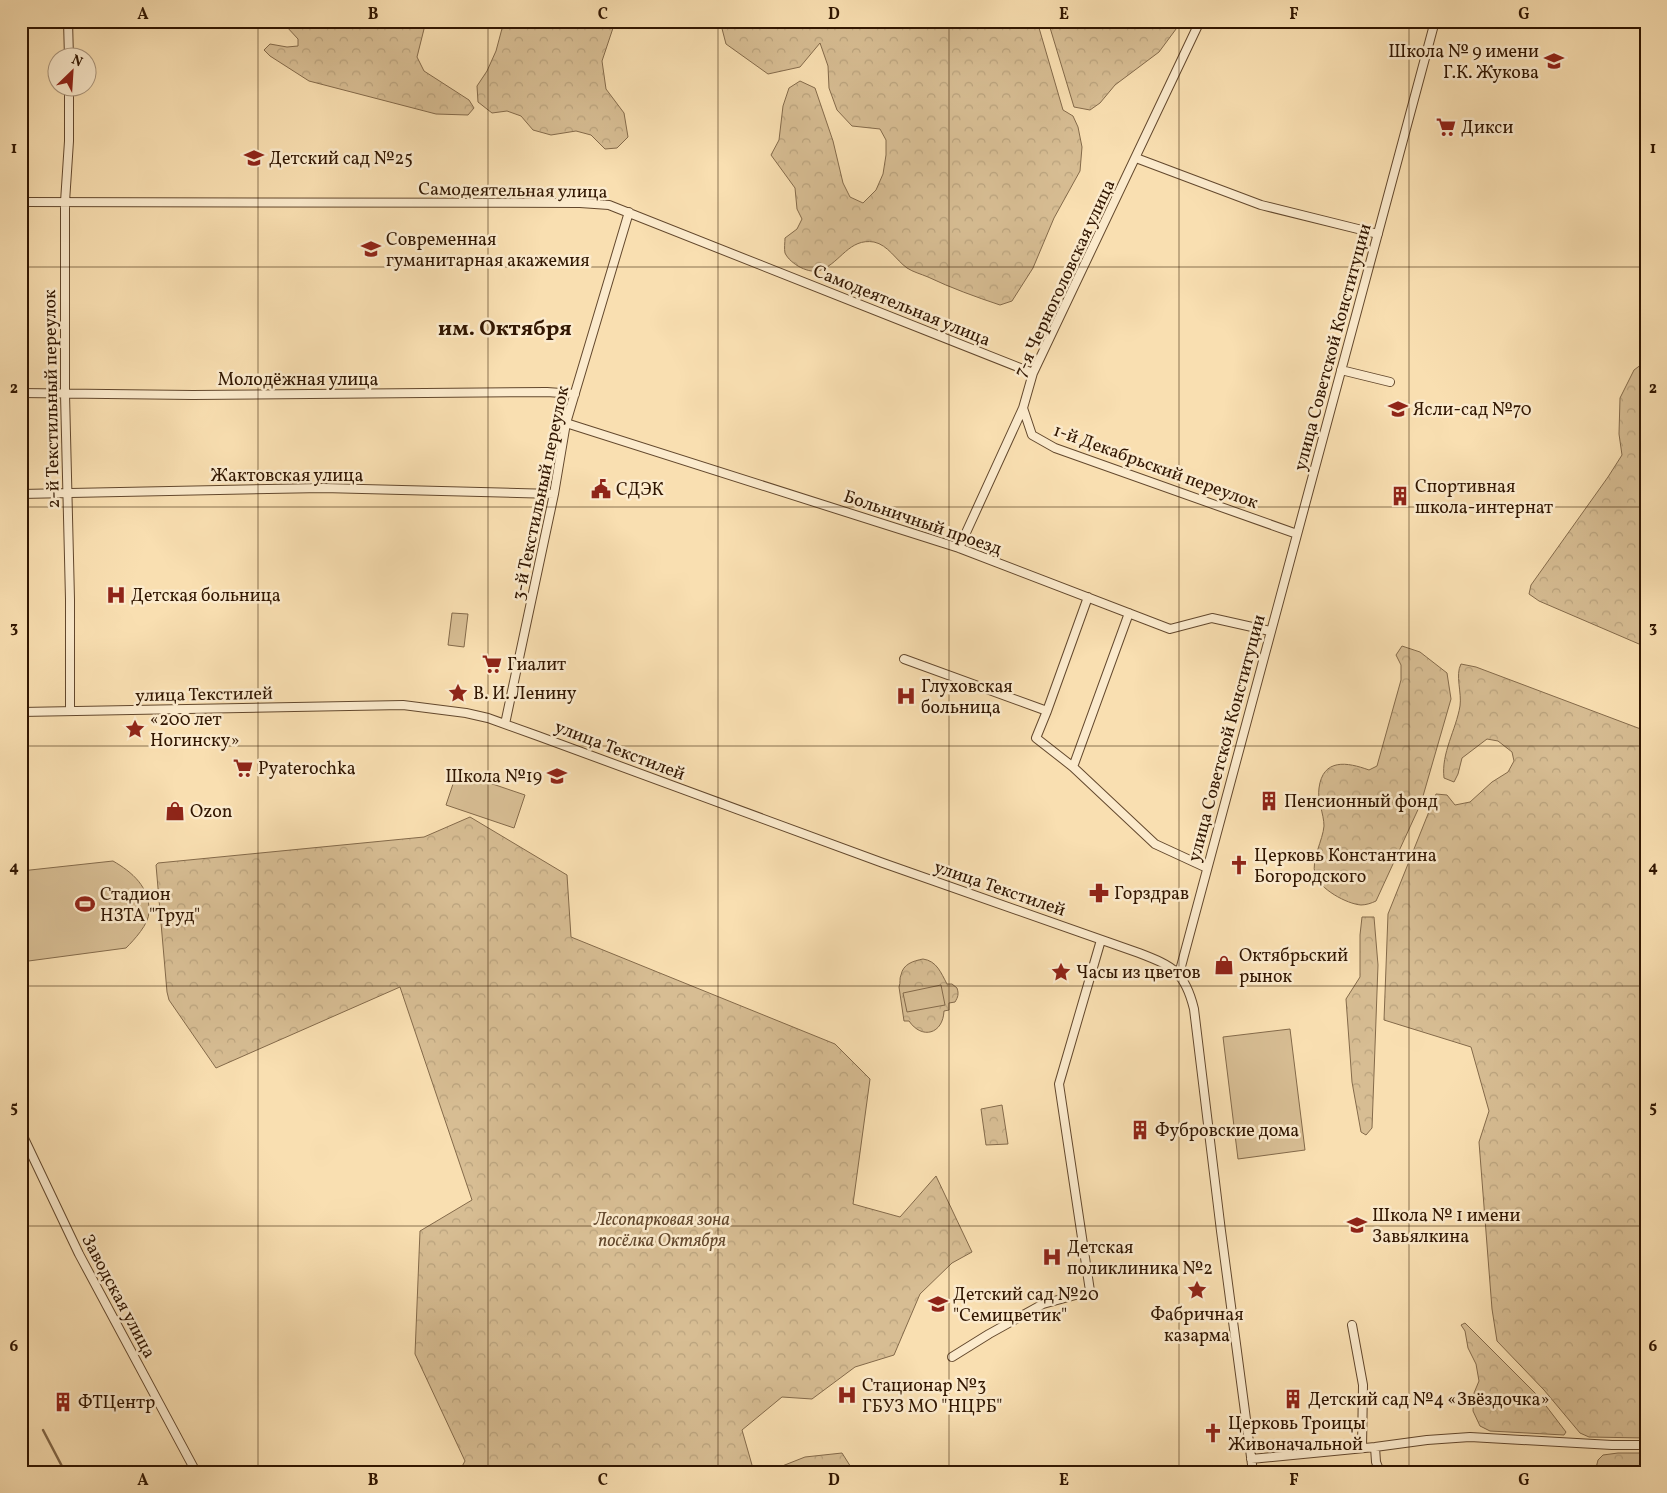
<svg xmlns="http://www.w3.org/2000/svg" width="1667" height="1493" font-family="Vollkorn,serif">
<defs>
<pattern id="forest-crowns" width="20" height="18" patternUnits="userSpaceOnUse" patternTransform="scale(1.25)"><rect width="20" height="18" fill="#d7bd93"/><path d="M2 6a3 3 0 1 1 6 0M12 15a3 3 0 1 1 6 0" fill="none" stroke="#b9a27d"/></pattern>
</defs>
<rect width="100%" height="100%" fill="#f9dfb1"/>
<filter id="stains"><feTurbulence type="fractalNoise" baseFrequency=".004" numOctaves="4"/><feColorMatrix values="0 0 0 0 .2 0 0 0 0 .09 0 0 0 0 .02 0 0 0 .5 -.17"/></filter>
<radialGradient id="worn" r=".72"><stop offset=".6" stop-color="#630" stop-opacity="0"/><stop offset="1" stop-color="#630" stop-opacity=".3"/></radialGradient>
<path fill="url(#forest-crowns)" stroke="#846a4a" d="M277 21H426L417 57 424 71 469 100 474 108 468 115 436 114 309 81 270 56 264 50 270 44 287 47 298 46V39L286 26Z
M504 21H618L613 28 602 61 606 89 624 113 628 137 617 148 605 149 591 135 576 131 551 135 533 130 521 116 507 111 492 113 478 102 477 86 487 71 496 51Z
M720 21H1037L1063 110 1073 116 1078 127 1082 147 1080 171 1054 218 1033 268 1012 301 1000 305C976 297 951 288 928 277 921 274 913 272 907 268 896 260 888 245 874 242 849 238 841 262 821 270 810 275 790 264 785 253 784 249 785 242 785 238L797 229 802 219 797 209 795 188 771 155 779 140 783 106 789 88 800 81 815 88 833 141 843 183 850 197 863 203 876 190 883 174 886 155V140L880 129 852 126 837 110 829 88 828 66 820 43 800 67 768 74 726 44Z
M1048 21H1182L1159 52 1115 85 1100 103 1090 110 1074 107Z
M1642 364 1646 365V647L1539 601 1529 594 1531 585 1608 477 1622 455 1619 434 1620 398 1634 370Z
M1402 646 1420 652 1447 673 1451 699 1421 803 1376 901C1372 903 1366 905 1361 905 1347 904 1319 889 1315 874 1311 860 1323 840 1324 826 1324 814 1317 800 1319 788 1323 758 1347 762 1369 770L1377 766 1401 680V665L1396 655Z
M1461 664 1476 667 1646 731V1438L1589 1437 1580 1433 1544 1390 1497 1341 1492 1309 1479 1142 1489 1111 1471 1047 1384 1020 1388 914 1436 794 1447 795 1455 805 1470 802 1492 782 1508 772 1514 761 1512 752 1498 741 1487 739 1462 758 1458 774 1454 782 1444 778C1441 753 1456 730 1460 706 1462 693 1455 675 1461 664Z
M470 817 567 875 571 937 835 1044 870 1079 853 1204 900 1217 936 1176 972 1252 952 1263 920 1294 894 1355 855 1367 812 1399 782 1397 742 1430 754 1472H459L465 1461 415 1354 420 1231 472 1200 400 987 216 1068 169 1000 167 992 156 865 158 863 424 837Z
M1362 917H1374L1378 965 1372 1128 1366 1135 1361 1132 1352 1082 1346 999 1360 977V935Z
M923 959C937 961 941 973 947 984H952L957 988C959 994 958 997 955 1002L949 1003V1010L944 1011C943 1034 922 1040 909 1021H904L899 987C901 982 899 979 901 975 903 964 913 961 923 959Z
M1002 1105 1008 1144 986 1145 981 1109Z
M1465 1323 1540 1398 1566 1432 1564 1435 1490 1431 1480 1426 1473 1411 1474 1393 1479 1381 1476 1364 1468 1348 1465 1331 1461 1325Z
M842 1453 854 1472H767L805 1457Z
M1618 1453H1646V1472H1595L1598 1460 1603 1455Z"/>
<path fill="#d7bd93" stroke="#846a4a" d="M452 613 468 614 464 647 448 645Z
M457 772 525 795 514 828 446 805Z
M113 861C132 872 150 887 149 912 149 924 134 940 126 948L21 962V871Z
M941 985 945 1005 907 1012 903 993Z
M1290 1029 1305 1150 1238 1159 1223 1037Z"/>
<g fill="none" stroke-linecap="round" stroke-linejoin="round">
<path stroke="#806647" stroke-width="2.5" d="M43 1430 65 1472"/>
<defs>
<path id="minor" d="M68 21 69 58
M69 88V141L65 202V394L70 599V711
M1136 158 1261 205 1378 234
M21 202 580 203 609 205 1033 373
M1341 370 1390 382
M21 393 193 395 547 392 575 394
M1023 408 1032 435 1055 448 1297 534
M566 423 959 548 1170 629 1212 618 1270 631
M21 494 323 488 554 494
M959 548 1023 408 1033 373 1200 21
M1129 613 1073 767 1155 844 1207 868
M904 659 1047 711 1088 597
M1047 711 1036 738 1073 767
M21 712 403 705 466 713 488 718 538 736 883 863 1139 953C1173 966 1185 972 1194 1009L1221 1231 1253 1472
M505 724 554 494 566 423 629 212
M1179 974 1435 21
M21 1132 79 1254 196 1472
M1352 1325 1363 1385 1362 1448
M952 1357 989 1334 1043 1304 1090 1291 1059 1084 1101 940
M1375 1447 1376 1462 1380 1472
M1251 1459 1375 1447 1427 1440 1470 1437 1612 1445H1646"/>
</defs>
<use href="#minor" stroke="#63482d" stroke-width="10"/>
<use href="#minor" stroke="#fbeacc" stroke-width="8"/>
</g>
<path fill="none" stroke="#311601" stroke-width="1" stroke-opacity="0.55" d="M258 21V1472M488 21V1472M718 21V1472M949 21V1472M1179 21V1472M1409 21V1472M21 267H1646M21 507H1646M21 746H1646M21 986H1646M21 1226H1646"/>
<defs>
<symbol id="school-bare" viewBox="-9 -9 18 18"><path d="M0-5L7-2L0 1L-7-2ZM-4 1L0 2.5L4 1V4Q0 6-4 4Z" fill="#8f2418" stroke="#fbeacc" stroke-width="2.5" paint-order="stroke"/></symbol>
<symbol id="supermarket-bare" viewBox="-9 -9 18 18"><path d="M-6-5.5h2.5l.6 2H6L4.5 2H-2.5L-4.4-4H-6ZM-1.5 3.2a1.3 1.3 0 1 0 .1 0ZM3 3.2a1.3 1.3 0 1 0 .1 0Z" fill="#8f2418" stroke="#fbeacc" stroke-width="2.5" paint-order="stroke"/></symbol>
<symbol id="university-bare" viewBox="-9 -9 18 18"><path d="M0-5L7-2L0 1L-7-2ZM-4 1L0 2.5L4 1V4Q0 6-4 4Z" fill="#8f2418" stroke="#fbeacc" stroke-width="2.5" paint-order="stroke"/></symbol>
<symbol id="civic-bare" viewBox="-9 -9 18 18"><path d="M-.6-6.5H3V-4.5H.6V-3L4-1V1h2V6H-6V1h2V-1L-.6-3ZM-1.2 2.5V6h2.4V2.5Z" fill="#8f2418" stroke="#fbeacc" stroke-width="2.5" paint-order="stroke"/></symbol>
<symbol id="building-bare" viewBox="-9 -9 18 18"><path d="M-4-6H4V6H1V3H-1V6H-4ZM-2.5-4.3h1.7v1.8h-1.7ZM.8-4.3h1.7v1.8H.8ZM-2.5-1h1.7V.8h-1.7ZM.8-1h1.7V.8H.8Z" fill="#8f2418" stroke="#fbeacc" stroke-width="2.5" paint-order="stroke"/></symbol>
<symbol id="hospital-bare" viewBox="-9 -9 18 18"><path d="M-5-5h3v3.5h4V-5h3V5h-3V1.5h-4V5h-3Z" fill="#8f2418" stroke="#fbeacc" stroke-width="2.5" paint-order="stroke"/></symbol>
<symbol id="sight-bare" viewBox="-9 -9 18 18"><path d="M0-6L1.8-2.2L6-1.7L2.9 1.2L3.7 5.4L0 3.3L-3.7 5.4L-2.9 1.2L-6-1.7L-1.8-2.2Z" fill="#8f2418" stroke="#fbeacc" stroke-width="2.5" paint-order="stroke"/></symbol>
<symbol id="shop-bare" viewBox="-9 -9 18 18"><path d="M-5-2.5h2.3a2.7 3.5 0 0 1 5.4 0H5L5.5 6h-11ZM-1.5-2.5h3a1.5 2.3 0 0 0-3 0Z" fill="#8f2418" stroke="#fbeacc" stroke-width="2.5" paint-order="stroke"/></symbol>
<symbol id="church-bare" viewBox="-9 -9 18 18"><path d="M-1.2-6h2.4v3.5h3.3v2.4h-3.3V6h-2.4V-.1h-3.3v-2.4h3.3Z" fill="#8f2418" stroke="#fbeacc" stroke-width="2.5" paint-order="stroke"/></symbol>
<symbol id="pharmacy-bare" viewBox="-9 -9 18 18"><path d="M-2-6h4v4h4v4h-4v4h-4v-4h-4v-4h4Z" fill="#8f2418" stroke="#fbeacc" stroke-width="2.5" paint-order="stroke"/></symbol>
<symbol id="stadium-bare" viewBox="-9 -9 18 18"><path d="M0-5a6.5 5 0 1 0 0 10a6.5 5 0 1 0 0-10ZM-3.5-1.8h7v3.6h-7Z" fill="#8f2418" stroke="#fbeacc" stroke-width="2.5" paint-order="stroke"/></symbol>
</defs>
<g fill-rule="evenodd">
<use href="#school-bare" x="1540" y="47" width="28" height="28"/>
<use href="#supermarket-bare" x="1432" y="113" width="28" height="28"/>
<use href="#school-bare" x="240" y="144" width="28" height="28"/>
<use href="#university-bare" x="357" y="235" width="28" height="28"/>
<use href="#school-bare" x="1384" y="395" width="28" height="28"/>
<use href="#civic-bare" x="587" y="475" width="28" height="28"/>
<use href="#building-bare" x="1386" y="482" width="28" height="28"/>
<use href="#hospital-bare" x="102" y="581" width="28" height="28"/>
<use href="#supermarket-bare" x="478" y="650" width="28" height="28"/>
<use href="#sight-bare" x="444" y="679" width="28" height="28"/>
<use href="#hospital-bare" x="892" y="682" width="28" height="28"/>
<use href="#sight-bare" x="121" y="715" width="28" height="28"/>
<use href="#supermarket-bare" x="229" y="754" width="28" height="28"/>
<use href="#school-bare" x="543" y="762" width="28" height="28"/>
<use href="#building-bare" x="1255" y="787" width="28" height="28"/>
<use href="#shop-bare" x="161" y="797" width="28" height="28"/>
<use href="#church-bare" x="1225" y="851" width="28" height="28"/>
<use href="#pharmacy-bare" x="1085" y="879" width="28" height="28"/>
<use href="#stadium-bare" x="71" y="890" width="28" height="28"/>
<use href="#shop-bare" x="1210" y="951" width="28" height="28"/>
<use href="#sight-bare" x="1047" y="958" width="28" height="28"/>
<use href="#building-bare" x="1126" y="1116" width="28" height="28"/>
<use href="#school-bare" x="1343" y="1211" width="28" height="28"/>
<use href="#hospital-bare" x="1038" y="1243" width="28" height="28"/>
<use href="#sight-bare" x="1183" y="1276" width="28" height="28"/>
<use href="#school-bare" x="924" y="1290" width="28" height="28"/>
<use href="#hospital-bare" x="833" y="1381" width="28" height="28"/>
<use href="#building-bare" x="1279" y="1385" width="28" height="28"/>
<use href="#building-bare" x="49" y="1388" width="28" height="28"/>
<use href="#church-bare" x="1199" y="1419" width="28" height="28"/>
</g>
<g text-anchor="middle" stroke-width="5" stroke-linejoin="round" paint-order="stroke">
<g font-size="18" fill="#311601" stroke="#fbeacc" text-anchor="start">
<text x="1539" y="57" text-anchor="end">Школа № 9 имени<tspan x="1539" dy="21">Г.К. Жукова</tspan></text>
<text x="1461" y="133">Дикси</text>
<text x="269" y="164">Детский сад №25</text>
<text x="386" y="245">Современная<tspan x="386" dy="21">гуманитарная акажемия</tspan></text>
<text x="1413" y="415">Ясли-сад №70</text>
<text x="1415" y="492">Спортивная<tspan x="1415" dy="21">школа-интернат</tspan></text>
<text x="616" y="495">СДЭК</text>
<text x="131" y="601">Детская больница</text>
<text x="507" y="670">Гиалит</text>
<text x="921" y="692">Глуховская<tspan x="921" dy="21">больница</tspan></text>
<text x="473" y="699">В. И. Ленину</text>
<text x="150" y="725">«200 лет<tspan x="150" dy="21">Ногинску»</tspan></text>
<text x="258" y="774">Pyaterochka</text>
<text x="542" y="782" text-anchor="end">Школа №19</text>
<text x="1284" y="807">Пенсионный фонд</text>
<text x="190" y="817">Ozon</text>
<text x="1254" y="861">Церковь Константина<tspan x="1254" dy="21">Богородского</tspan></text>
<text x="1114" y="899">Горздрав</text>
<text x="100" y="900">Стадион<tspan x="100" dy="21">НЗТА "Труд"</tspan></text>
<text x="1239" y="961">Октябрьский<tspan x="1239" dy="21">рынок</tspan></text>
<text x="1076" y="978">Часы из цветов</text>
<text x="1155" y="1136">Фубровские дома</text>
<text x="1372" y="1221">Школа № 1 имени<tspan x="1372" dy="21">Завьялкина</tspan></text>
<text x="1067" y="1253">Детская<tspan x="1067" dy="21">поликлиника №2</tspan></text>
<text x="953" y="1300">Детский сад №20<tspan x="953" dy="21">"Семицветик"</tspan></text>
<text x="1197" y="1320" text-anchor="middle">Фабричная<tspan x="1197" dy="21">казарма</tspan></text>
<text x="862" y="1391">Стационар №3<tspan x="862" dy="21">ГБУЗ МО "НЦРБ"</tspan></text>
<text x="1308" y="1405">Детский сад №4 «Звёздочка»</text>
<text x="78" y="1408">ФТЦентр</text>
<text x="1228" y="1429">Церковь Троицы<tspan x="1228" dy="21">Живоначальной</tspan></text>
</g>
<g font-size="18" fill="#311601" stroke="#fbeacc">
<text transform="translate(513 190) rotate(1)" y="6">Самодеятельная улица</text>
<text transform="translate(1064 278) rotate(-65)" y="6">7-я Черноголовская улица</text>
<text transform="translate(902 305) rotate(22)" y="6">Самодеятельная улица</text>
<text transform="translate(1332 347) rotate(-75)" y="6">улица Советской Конституции</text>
<text x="298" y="385">Молодёжная улица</text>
<text transform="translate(51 399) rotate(-91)" y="6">2-й Текстильный переулок</text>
<text transform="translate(1156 466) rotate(20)" y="6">1-й Декабрьский переулок</text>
<text x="287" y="481">Жактовская улица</text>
<text transform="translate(540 493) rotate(-78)" y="6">3-й Текстильный переулок</text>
<text transform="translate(923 522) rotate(19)" y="6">Больничный проезд</text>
<text transform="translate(204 694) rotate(-1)" y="6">улица Текстилей</text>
<text transform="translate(1226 738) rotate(-75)" y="6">улица Советской Конституции</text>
<text transform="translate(620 750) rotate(21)" y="6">улица Текстилей</text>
<text transform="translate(1000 888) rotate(19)" y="6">улица Текстилей</text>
<text transform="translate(119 1296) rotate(62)" y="6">Заводская улица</text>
</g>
<g font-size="18" font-style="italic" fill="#63482d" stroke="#fbeacc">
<text x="662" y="1225">Лесопарковая зона<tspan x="662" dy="21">посёлка Октября</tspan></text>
</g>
<g font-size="22" font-weight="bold" fill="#311601" stroke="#fbeacc">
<text x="505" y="335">им. Октября</text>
</g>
</g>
<rect width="1667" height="1493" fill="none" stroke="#f9dfb1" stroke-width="55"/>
<g transform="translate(72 72) rotate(25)"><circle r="24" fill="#fbeacc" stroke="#aa957b"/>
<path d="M0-4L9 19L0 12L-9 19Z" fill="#8f2418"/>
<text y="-8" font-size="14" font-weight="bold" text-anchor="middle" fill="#311601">N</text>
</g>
<rect x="28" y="28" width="1612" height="1438" fill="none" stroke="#311601" stroke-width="2"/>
<g font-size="16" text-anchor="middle" font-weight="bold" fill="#311601">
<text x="143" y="19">A</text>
<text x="373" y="19">B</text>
<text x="603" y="19">C</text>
<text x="834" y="19">D</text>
<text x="1064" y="19">E</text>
<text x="1294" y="19">F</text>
<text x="1524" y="19">G</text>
<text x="14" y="153">1</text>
<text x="1653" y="153">1</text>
<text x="14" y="393">2</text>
<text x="1653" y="393">2</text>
<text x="14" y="632">3</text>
<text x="1653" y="632">3</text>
<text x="14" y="872">4</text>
<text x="1653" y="872">4</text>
<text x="14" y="1112">5</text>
<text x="1653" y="1112">5</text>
<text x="14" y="1351">6</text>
<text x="1653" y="1351">6</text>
<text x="143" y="1485">A</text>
<text x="373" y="1485">B</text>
<text x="603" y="1485">C</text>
<text x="834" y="1485">D</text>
<text x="1064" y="1485">E</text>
<text x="1294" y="1485">F</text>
<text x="1524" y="1485">G</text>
</g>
<rect width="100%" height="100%" filter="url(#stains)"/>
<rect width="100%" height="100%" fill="url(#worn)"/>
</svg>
